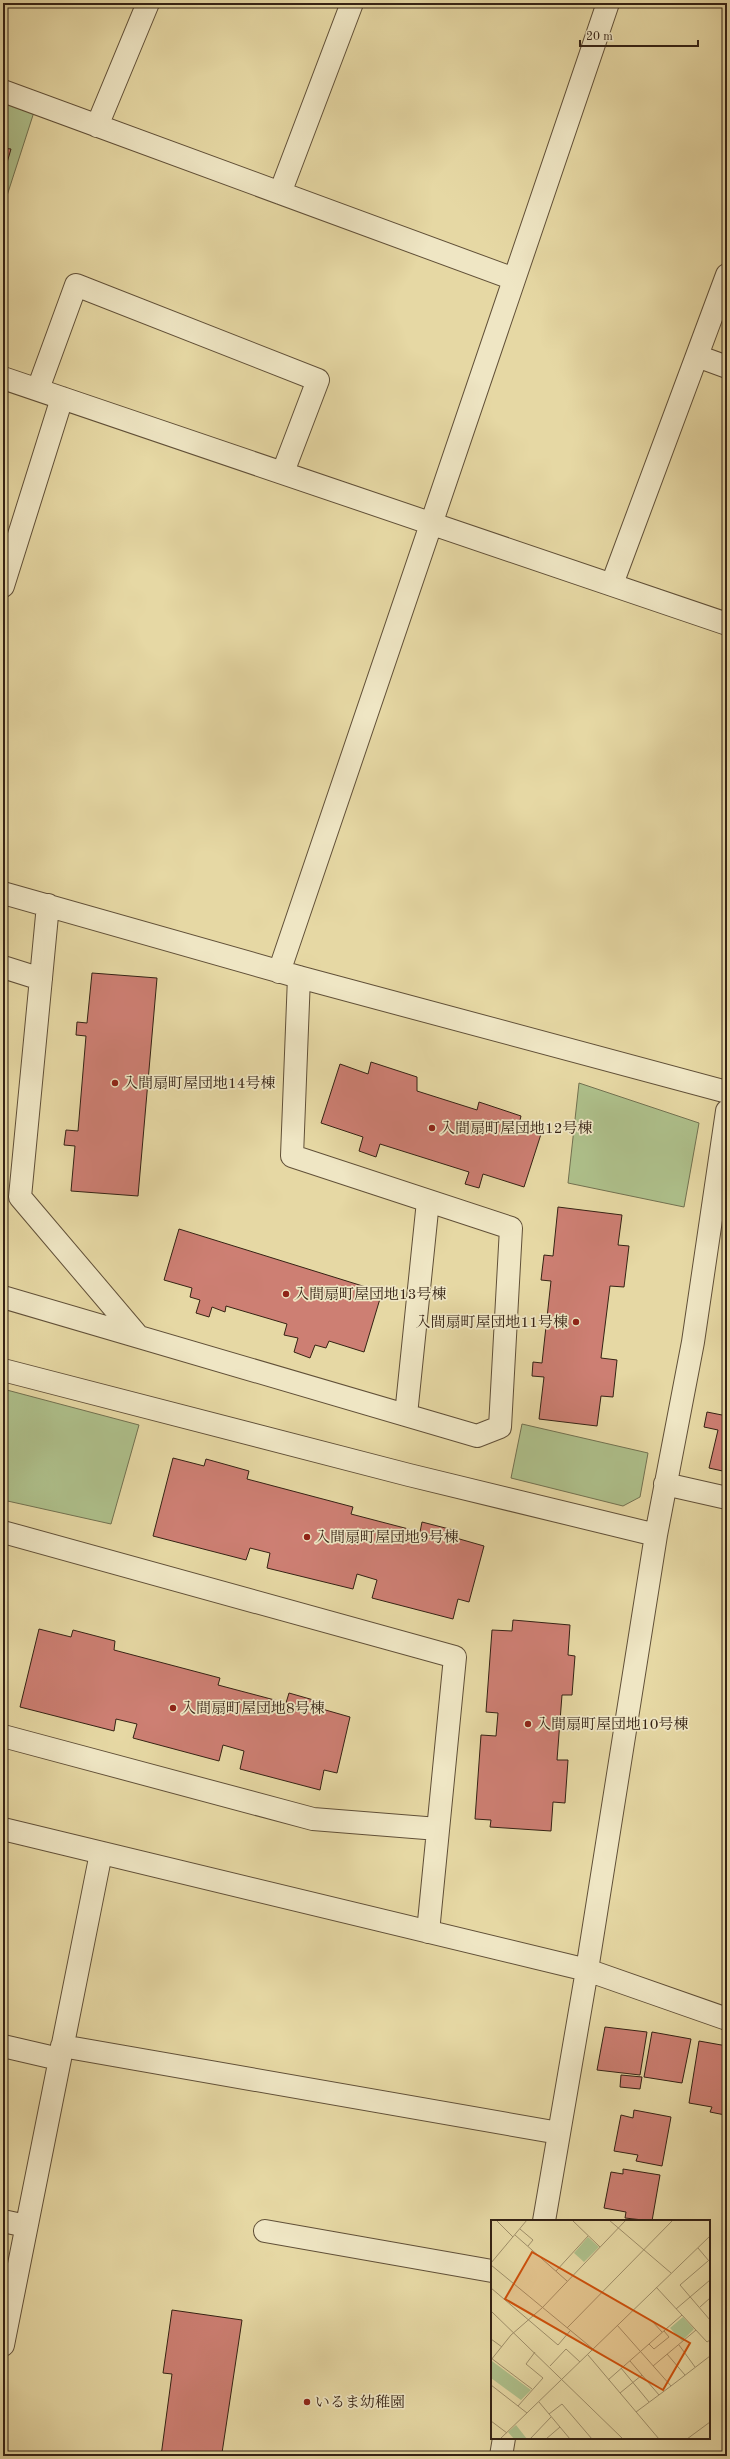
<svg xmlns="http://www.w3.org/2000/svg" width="730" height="2459" font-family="'Old Standard TT','Noto Serif JP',serif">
<rect width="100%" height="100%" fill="#e6d8a4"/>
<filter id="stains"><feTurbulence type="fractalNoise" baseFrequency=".005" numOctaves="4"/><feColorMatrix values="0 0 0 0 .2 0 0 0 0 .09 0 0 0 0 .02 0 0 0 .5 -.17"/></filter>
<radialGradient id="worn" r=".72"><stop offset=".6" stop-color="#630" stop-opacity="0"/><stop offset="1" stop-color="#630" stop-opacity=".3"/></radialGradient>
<path fill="#aec08b" stroke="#727150" d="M3 100 34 112 3 208Z
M579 1083 699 1123 684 1207 568 1183Z
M3 1389 139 1425 111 1524 3 1500Z
M522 1424 648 1453 640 1497 623 1506 511 1478Z"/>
<path fill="#cd7f73" stroke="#352214" d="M3 148 11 149 6 166 3 165Z
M92 973 157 978 138 1196 71 1191 75 1146 64 1145 66 1130 78 1131 86 1036 76 1035 77 1022 87 1023Z
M371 1062 417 1077V1091L477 1110 479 1102 521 1116 519 1124 542 1131 524 1187 483 1174 479 1188 465 1184 469 1172 380 1144 376 1157 359 1151 363 1137 321 1123 340 1064 368 1074Z
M558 1207 622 1215 618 1245 629 1246 624 1287 610 1286 601 1358 617 1360 613 1397 601 1396 597 1426 539 1419 544 1377 532 1376 533 1362 542 1363 551 1281 541 1280 544 1255 553 1256Z
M179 1229 382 1292 364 1352 329 1341 326 1348 315 1345 310 1358 294 1352 298 1338 284 1335 287 1324 226 1306 225 1312 212 1307 209 1317 196 1313 200 1300 190 1297 192 1288 164 1280Z
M707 1412 727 1416V1472L709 1468 718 1430 704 1427Z
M173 1458 204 1466 206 1459 249 1471 247 1479 353 1507 351 1514 420 1532 422 1522 457 1531 456 1538 484 1546 469 1602 458 1599 453 1619 372 1598 377 1580 357 1574 353 1589 267 1568 270 1553 250 1548 246 1560 153 1536Z
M513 1620 570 1625 568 1655 575 1656 572 1695H562L557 1760H568L565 1803 553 1802 551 1831 490 1827 491 1820 475 1819 481 1735 496 1736 498 1713 486 1712 492 1630 512 1631Z
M39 1629 71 1637 73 1630 115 1641 114 1650 220 1678 218 1685 286 1703 289 1693 324 1703 322 1709 350 1717 337 1773 324 1770 320 1790 240 1769 244 1751 223 1745 219 1761 133 1738 137 1724 116 1719 114 1731 20 1707Z
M605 2027 647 2032 640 2075 597 2070Z
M652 2032 691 2039 682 2083 644 2077Z
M699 2041 727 2046V2108L725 2115 710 2112 712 2107 689 2103Z
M621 2075 642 2077 640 2089 620 2087Z
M634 2110 671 2117 662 2166 636 2161 638 2155 614 2151 621 2115 633 2118Z
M623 2169 660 2175 652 2221 625 2218 626 2212 604 2208 611 2172 623 2174Z
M172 2310 242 2320 222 2453 238 2456H161L172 2374 163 2373Z"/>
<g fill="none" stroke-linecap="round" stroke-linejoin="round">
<defs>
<path id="minor" d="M3 91 514 279
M97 126 148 3
M280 193 352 3
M697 356 727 367
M3 378 727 624
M38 389 76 285 318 380 283 472
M612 584 727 275
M3 586 62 398
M3 893 299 977 727 1092
M48 905 20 1197 138 1336
M3 967 41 979
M279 972 608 3
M3 1297 477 1436 500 1427 511 1228 292 1156 299 977
M3 1370 409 1475 656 1535
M406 1415 428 1201
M665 1484 727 1498
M3 1532 455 1657 428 1932
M3 1736 313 1819 438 1829
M3 1829 587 1970 727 2019
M3 2046 59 2059
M62 2046 559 2133
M3 2221 26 2226
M544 2221 587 1970 656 1535 693 1342 727 1111
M265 2231 492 2271
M3 2345 101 1853
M501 2456 504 2438"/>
</defs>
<use href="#minor" stroke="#615038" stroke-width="24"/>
<use href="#minor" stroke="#efe6c4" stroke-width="22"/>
</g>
<g fill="#8f2418" stroke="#efe6c4" stroke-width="1.5">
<circle cx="115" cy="1083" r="4"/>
<circle cx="432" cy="1128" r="4"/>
<circle cx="286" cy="1294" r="4"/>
<circle cx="576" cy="1322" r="4"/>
<circle cx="307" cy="1537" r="4"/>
<circle cx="173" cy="1708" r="4"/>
<circle cx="528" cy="1724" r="4"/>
<circle cx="307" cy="2402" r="4"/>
</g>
<g text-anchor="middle" stroke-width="3.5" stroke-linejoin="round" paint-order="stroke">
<g font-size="15" fill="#352214" stroke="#efe6c4" text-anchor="start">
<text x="123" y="1088">入間扇町屋団地14号棟</text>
<text x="440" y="1133">入間扇町屋団地12号棟</text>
<text x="294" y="1299">入間扇町屋団地13号棟</text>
<text x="568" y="1327" text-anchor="end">入間扇町屋団地11号棟</text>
<text x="315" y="1542">入間扇町屋団地9号棟</text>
<text x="181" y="1713">入間扇町屋団地8号棟</text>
<text x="536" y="1729">入間扇町屋団地10号棟</text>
<text x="315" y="2407">いるま幼稚園</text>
</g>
</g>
<g transform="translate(491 2220)">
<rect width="219" height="219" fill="#e6d8a4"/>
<path d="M97 17 108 27 93 42 83 33ZM192 97 203 109 191 121 179 108ZM1 141 40 170 30 180 0 158ZM25 205 36 219H23L17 212Z" fill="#aec08b"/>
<path fill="none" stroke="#9f8f6a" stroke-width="1" d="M5 0 22 17M81 0 109 27M118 0 180 53M29 9 42 20 37 26M24 15 76 61M207 28 218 41M217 41 189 65 219 100M0 43 36 0M0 45 102 129M65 51 97 16M165 67 216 122 219 120M0 68 67 125 79 111M209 87 219 78M185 89 219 60M0 91 132 219M161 101 171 112M126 105 180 166 219 136M76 108 182 0M0 119 11 127M158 124 163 129 178 117 173 111M188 125 204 147M176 134 194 155M97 135 168 219M0 138 41 169M0 140 20 115 51 88 135 0M139 141 168 175M59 146 75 129 89 142M162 146 205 110M130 148 158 182M117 160 191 95M0 165 36 193M129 173 151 155M48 182 79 219M27 186 52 158 35 144 44 132M145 192 180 166M58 194 71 184 101 219M0 201 16 213M9 219 219 16M39 219 60 197M55 219 69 207M196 219 219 202"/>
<path fill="#cd510d" fill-opacity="0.15" stroke="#cd510d" stroke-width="2" d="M41 32 199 123 172 170 14 79Z"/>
<rect width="219" height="219" fill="none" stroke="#352214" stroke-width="2"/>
</g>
<rect width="730" height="2459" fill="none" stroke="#e6d8a4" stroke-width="16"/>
<rect x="4" y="4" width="722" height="2451" fill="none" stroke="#352214" stroke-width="2"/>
<rect x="8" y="8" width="714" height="2443" fill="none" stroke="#352214"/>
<path d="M580 40v6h118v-6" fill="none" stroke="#352214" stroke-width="2"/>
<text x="586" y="40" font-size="12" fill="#352214" stroke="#efe6c4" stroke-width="3" paint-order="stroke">20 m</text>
<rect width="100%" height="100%" filter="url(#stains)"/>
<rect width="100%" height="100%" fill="url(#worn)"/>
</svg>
